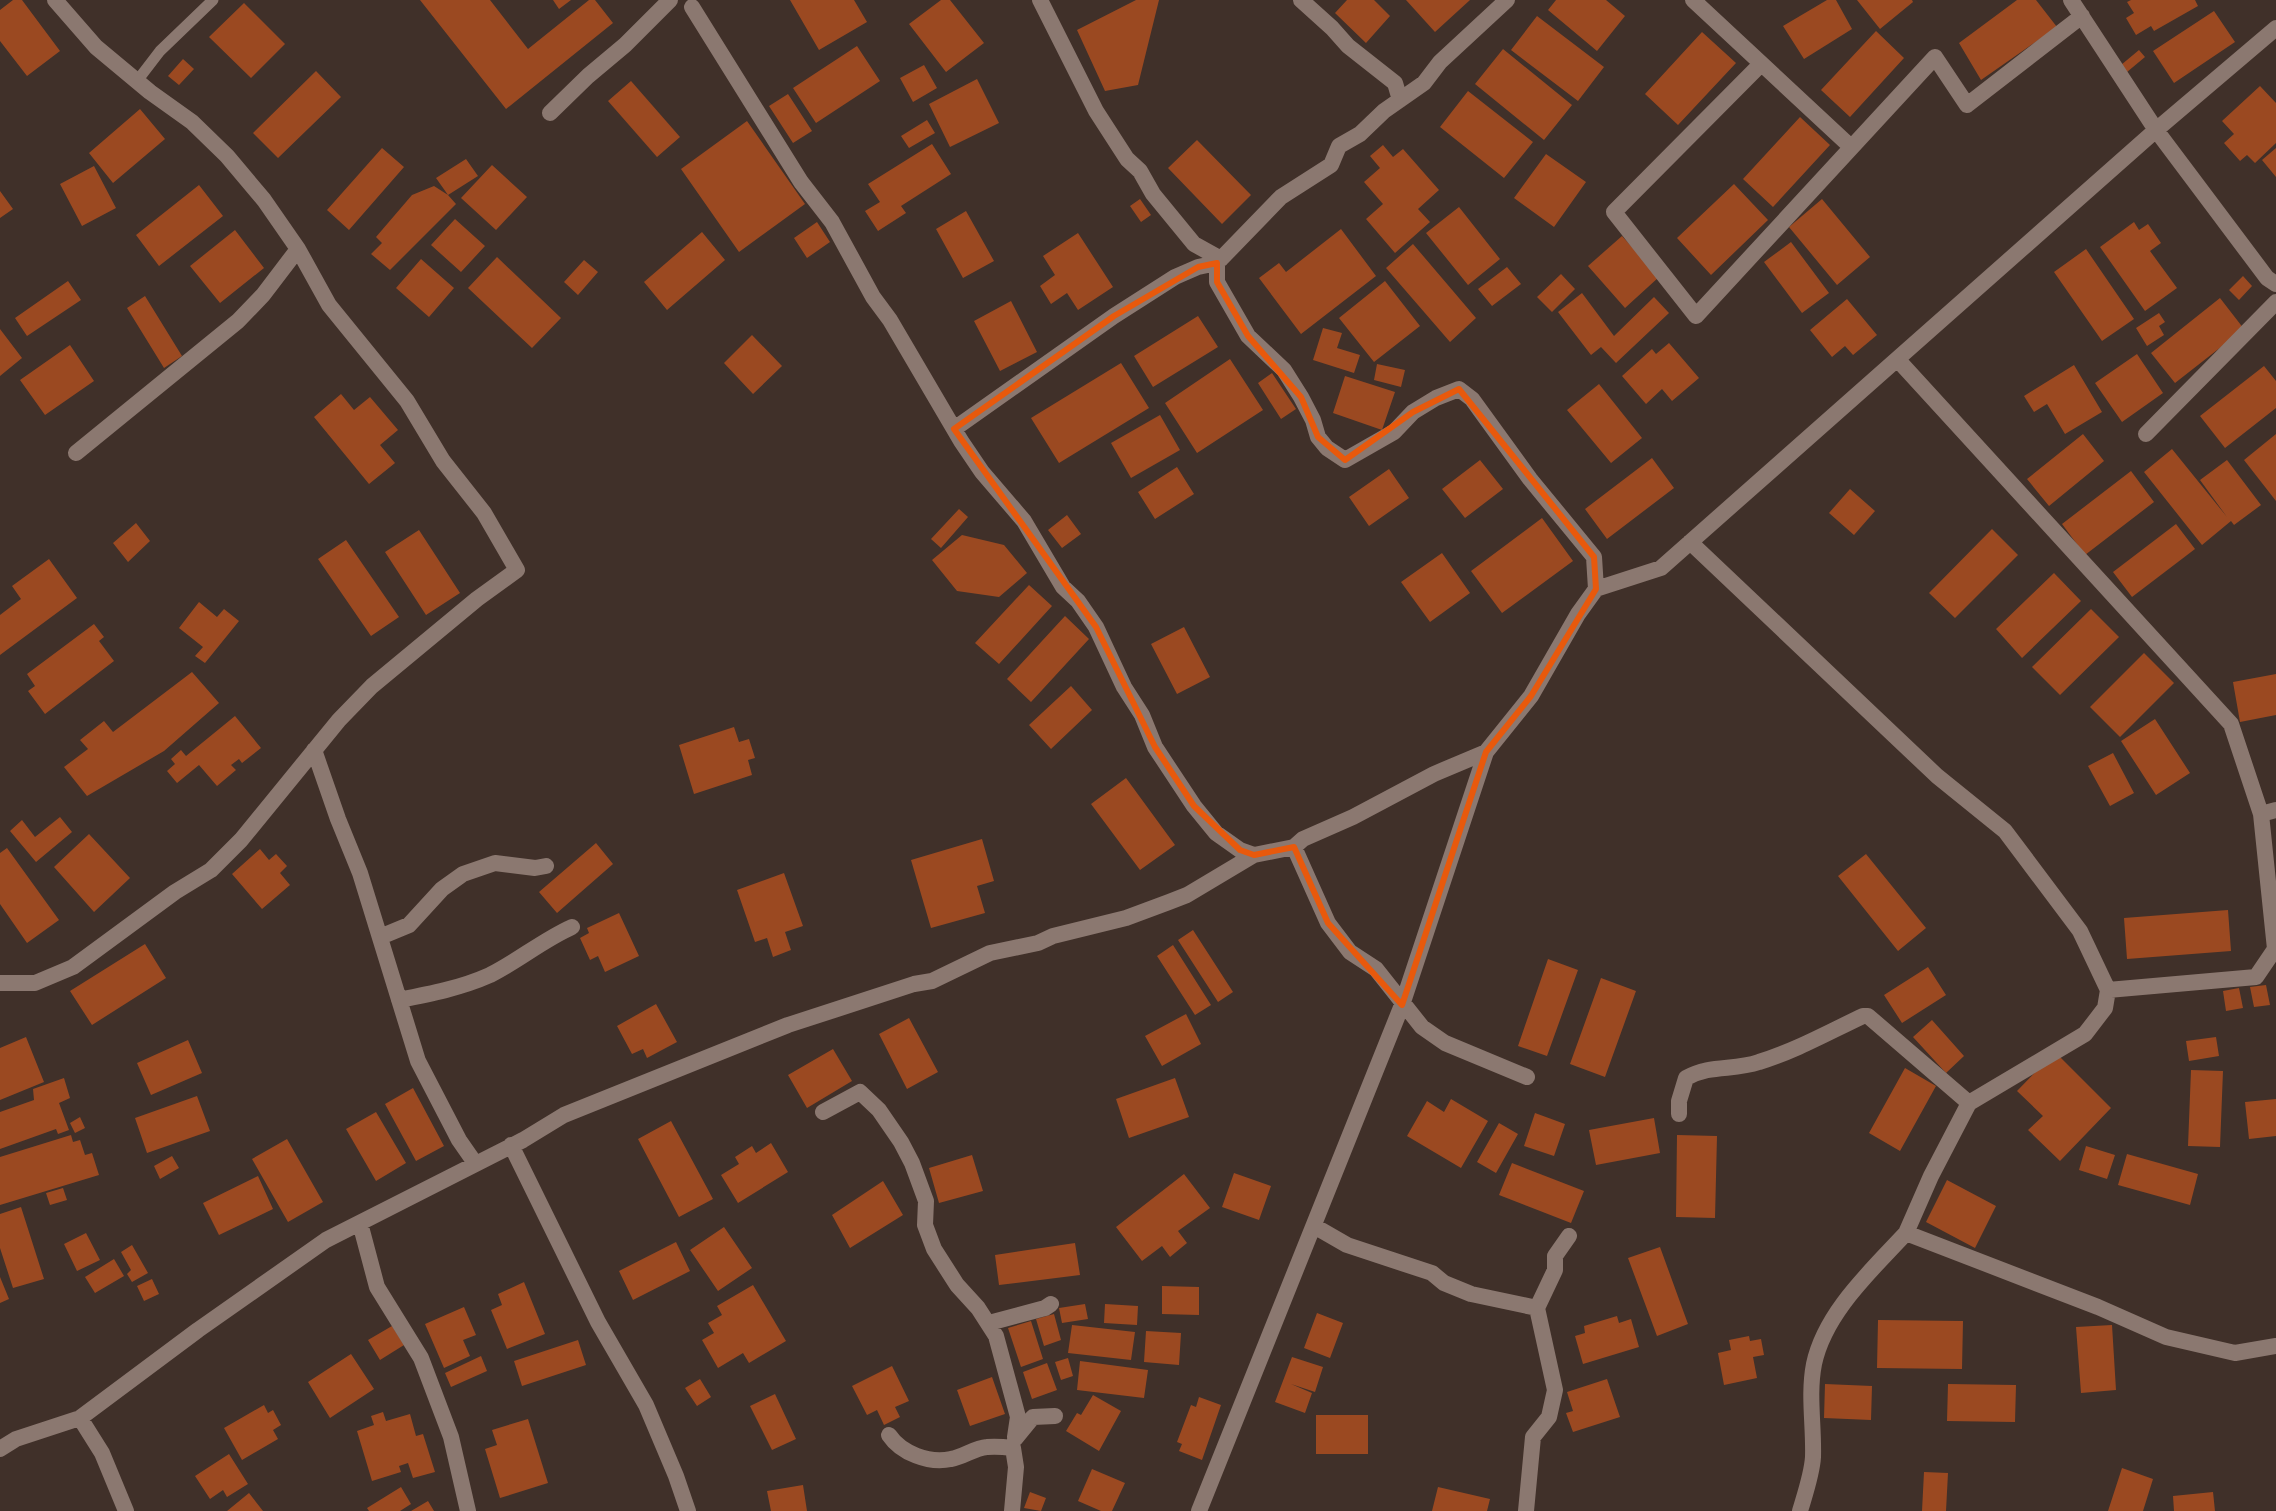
<svg xmlns="http://www.w3.org/2000/svg" width="2276" height="1511" font-family="'Asap Condensed',sans-serif">
<rect width="100%" height="100%" fill="#403029"/>
<path fill="#9b4921" d="M13 0H22L60 51 27 76 0 41V10Z
M420 0H490L528 49 589 0H595L613 23 506 109Z
M553 0H571L559 9Z
M790 0H854L867 22 819 50Z
M941 0H950L984 43 946 72 909 24Z
M1136 0H1159L1138 85 1105 91 1077 30Z
M1347 0H1374L1390 16 1366 43 1335 13Z
M1406 0H1470L1435 32Z
M1556 0H1606L1625 16 1597 51 1548 10Z
M1827 0H1836L1852 29 1804 59 1783 26Z
M1857 0H1912L1913 2 1880 29Z
M2017 0H2036L2057 27 1981 80 1959 43Z
M2131 0H2195L2198 6 2154 31 2151 26 2136 35 2126 18 2134 13 2127 2Z
M244 3 285 44 251 78 209 37Z
M2214 11 2235 42 2174 83 2153 51Z
M1537 16 1604 67 1578 101 1511 50Z
M1876 31 1904 58 1850 117 1821 90Z
M1702 32 1736 63 1678 125 1645 94Z
M857 46 880 81 816 123 793 88Z
M1503 49 1572 105 1544 140 1475 84Z
M2139 50 2145 57 2127 72 2121 65Z
M183 59 194 69 179 85 168 76Z
M924 65 937 88 913 102 900 78Z
M316 71 341 97 278 158 253 133Z
M977 79 999 123 950 147 929 104Z
M631 81 680 137 657 157 608 101Z
M2260 86 2276 103V143L2255 163 2247 155 2240 161 2224 143 2234 134 2222 121Z
M1468 91 1533 142 1504 178 1440 127Z
M788 94 812 131 793 143 769 106Z
M140 109 165 139 113 183 89 153Z
M1800 117 1830 145 1773 207 1743 179Z
M927 120 935 133 909 148 901 136Z
M747 121 805 204 739 252 681 169Z
M1197 140 1251 195 1222 224 1168 168Z
M932 144 951 174 901 206 906 213 878 231 865 211 880 202 868 184Z
M1383 145 1393 157 1403 149 1439 190 1418 209 1430 222 1395 253 1366 219 1383 204 1364 182 1380 168 1370 156Z
M382 148 404 167 349 230 327 210Z
M2276 148V177L2262 160Z
M1546 154 1586 182 1554 227 1514 198Z
M466 159 478 176 448 195 456 204 390 270 371 254 382 243 376 237 412 195 434 186 448 195 436 178Z
M492 165 527 197 496 230 461 198Z
M94 166 116 208 82 226 60 184Z
M1734 184 1768 220 1711 275 1677 238Z
M199 185 223 216 159 266 136 235Z
M0 191 13 209 0 218Z
M1140 199 1151 215 1141 222 1130 206Z
M1822 199 1870 257 1837 285 1789 227Z
M1459 207 1500 259 1468 285 1426 233Z
M966 211 994 261 963 278 936 229Z
M455 219 485 246 461 272 431 245Z
M817 222 830 242 807 258 794 238Z
M2134 222 2139 230 2148 224 2161 243 2150 251 2177 288 2145 311 2100 247Z
M1341 229 1376 276 1301 334 1259 278 1279 263 1286 272Z
M235 230 264 268 220 303 190 266Z
M702 232 725 260 667 310 644 282Z
M1078 233 1113 287 1078 310 1067 293 1051 304 1040 286 1055 275 1043 256Z
M1622 236 1659 277 1625 308 1588 266Z
M1791 242 1829 293 1802 313 1764 262Z
M1413 244 1476 318 1450 342 1386 268Z
M2086 249 2134 319 2102 341 2054 272Z
M497 257 561 318 532 348 468 288Z
M421 259 454 288 429 317 396 288Z
M584 260 598 272 578 295 564 282Z
M1507 267 1521 284 1492 306 1478 289Z
M1561 274 1575 289 1552 312 1537 297Z
M2243 276 2252 286 2239 300 2229 290Z
M68 281 81 300 27 336 15 318Z
M1385 281 1420 326 1374 362 1339 318Z
M1582 293 1614 336 1654 297 1669 313 1616 363 1601 347 1591 355 1558 312Z
M145 296 182 356 164 368 127 308Z
M2220 298 2244 329 2175 383 2151 353Z
M1847 299 1877 335 1853 355 1845 346 1832 357 1810 330Z
M1011 301 1037 352 1000 371 974 321Z
M2159 313 2165 322 2159 326 2164 335 2147 346 2136 328Z
M1198 316 1218 347 1153 387 1134 356Z
M1323 328 1342 333 1337 348 1360 355 1354 373 1313 360Z
M0 329 22 358 0 376Z
M752 335 782 366 753 394 724 363Z
M1669 343 1699 378 1672 401 1662 389 1646 404 1622 376 1652 349 1656 354Z
M70 345 94 381 45 415 20 380Z
M2137 354 2163 393 2122 422 2095 383Z
M1230 359 1263 410 1197 453 1165 403Z
M1121 363 1149 408 1059 463 1031 418Z
M1377 364 1405 370 1401 387 1374 380Z
M2074 365 2102 412 2065 434 2047 404 2034 412 2024 396Z
M2264 366 2276 381V408L2225 448 2200 416Z
M1272 373 1296 409 1281 419 1258 383Z
M1345 376 1395 392 1382 430 1333 413Z
M1599 384 1642 438 1611 463 1567 410Z
M341 394 354 410 370 397 398 430 380 445 395 463 369 484 314 417Z
M1160 415 1180 450 1131 478 1111 443Z
M2083 434 2104 461 2049 506 2027 479Z
M2276 434V501L2244 460Z
M2172 449 2227 517 2200 480 2227 460 2261 505 2234 525 2231 521 2202 545 2144 472Z
M1652 458 1674 488 1607 539 1585 509Z
M1480 460 1503 489 1465 518 1442 489Z
M1177 467 1194 494 1155 519 1138 492Z
M1389 469 1409 498 1369 526 1349 497Z
M2131 471 2154 502 2085 555 2062 524Z
M1850 489 1875 511 1854 535 1829 513Z
M959 509 968 517 941 548 931 539Z
M1067 515 1081 534 1062 548 1048 530Z
M1542 518 1573 561 1502 613 1471 571Z
M136 523 150 541 128 562 113 543Z
M2176 524 2195 549 2132 597 2113 572Z
M1992 529 2018 555 1955 618 1929 593Z
M419 530 460 593 426 615 385 552Z
M962 535 1004 545 1027 573 999 597 957 591 932 560Z
M346 540 399 617 371 636 318 559Z
M1442 553 1470 593 1430 622 1401 582Z
M49 559 77 598 0 655V615L21 599 12 586Z
M2054 573 2081 601 2022 658 1996 629Z
M1029 585 1052 606 999 664 975 643Z
M199 602 217 617 224 609 239 621 205 663 195 656 203 647 179 628Z
M2091 609 2119 637 2060 695 2032 667Z
M1065 616 1089 639 1031 702 1007 679Z
M94 624 104 637 99 641 114 661 45 714 28 691 35 686 27 674Z
M1184 627 1210 677 1177 694 1151 644Z
M2144 653 2174 683 2120 737 2090 707Z
M192 672 219 703 164 751 87 796 64 767 88 749 80 740 104 721 113 732Z
M2276 674V715L2240 722 2233 682Z
M1071 686 1092 710 1051 749 1029 725Z
M235 716 261 748 242 763 239 759 231 765 236 770 217 786 199 765 177 783 167 771 175 764 171 759 181 750 186 756Z
M2155 719 2190 773 2156 795 2121 741Z
M734 727 739 742 749 739 755 758 748 760 752 775 694 794 679 745Z
M2113 753 2134 793 2110 806 2088 766Z
M1126 778 1175 845 1140 870 1091 804Z
M60 817 72 832 36 862 10 831 22 820 35 837Z
M89 834 130 878 94 912 54 867Z
M982 839 994 881 977 886 985 913 931 928 911 860Z
M596 843 613 864 557 913 539 892Z
M7 848 59 920 27 943 0 904V853Z
M260 849 269 860 276 854 287 866 280 873 290 885 262 909 232 874Z
M1866 854 1926 928 1898 951 1838 876Z
M784 873 803 926 785 932 791 950 773 957 767 938 755 942 737 890Z
M2228 910 2231 951 2127 959 2124 918Z
M619 913 639 956 605 972 598 956 590 960 580 938 589 933 587 928Z
M1193 930 1233 992 1218 1002 1178 940Z
M145 944 166 978 92 1025 70 991Z
M1173 945 1211 1005 1195 1015 1157 956Z
M1548 959 1578 970 1547 1056 1518 1046Z
M1928 967 1946 995 1902 1023 1884 995Z
M1601 978 1636 991 1605 1077 1570 1064Z
M2266 985 2270 1005 2254 1007 2250 987Z
M2239 988 2243 1008 2226 1011 2223 991Z
M656 1004 677 1042 647 1058 643 1049 632 1054 617 1026Z
M1186 1014 1201 1044 1162 1066 1145 1036Z
M909 1018 938 1072 907 1089 879 1034Z
M1932 1020 1964 1056 1946 1073 1913 1037Z
M26 1037 44 1082 0 1100V1048Z
M2216 1037 2219 1056 2189 1061 2186 1041Z
M188 1040 202 1073 151 1095 137 1063Z
M833 1049 852 1081 807 1108 788 1075Z
M2055 1052 2111 1108 2060 1161 2028 1130 2043 1116 2017 1091Z
M1905 1068 1936 1086 1900 1151 1869 1133Z
M2191 1070 2223 1071 2220 1147 2188 1146Z
M64 1078 70 1098 59 1103 69 1130 58 1134 56 1129 0 1149V1112L34 1100 33 1089Z
M1175 1078 1189 1117 1129 1138 1116 1099Z
M413 1088 444 1146 416 1161 385 1104Z
M197 1096 210 1131 147 1153 135 1118Z
M1451 1099 1488 1121 1461 1168 1407 1136 1427 1101 1444 1112Z
M2276 1099V1136L2249 1139 2245 1102Z
M376 1112 406 1163 376 1181 346 1129Z
M1535 1113 1565 1124 1554 1156 1524 1146Z
M80 1117 85 1128 75 1133 70 1123Z
M1654 1118 1660 1153 1596 1165 1589 1130Z
M671 1121 713 1199 679 1217 638 1139Z
M1499 1123 1518 1134 1496 1173 1477 1162Z
M71 1135 73 1142 80 1140 85 1155 92 1153 99 1175 0 1205V1157Z
M1677 1135 1717 1136 1715 1218 1676 1217Z
M287 1139 323 1202 288 1222 252 1159Z
M771 1143 788 1172 738 1203 721 1175 739 1164 735 1157 752 1146 756 1153Z
M2086 1146 2115 1155 2107 1179 2079 1170Z
M2127 1154 2198 1174 2190 1205 2118 1185Z
M972 1155 983 1191 939 1203 929 1168Z
M172 1156 179 1168 160 1179 154 1166Z
M1512 1163 1584 1191 1571 1223 1499 1195Z
M1234 1173 1271 1186 1259 1220 1222 1207Z
M1184 1174 1210 1208 1178 1231 1187 1243 1170 1257 1162 1246 1142 1261 1116 1227Z
M258 1176 273 1209 219 1235 203 1203Z
M1947 1180 1996 1206 1975 1248 1926 1222Z
M883 1181 903 1215 850 1248 832 1215Z
M63 1188 67 1200 50 1205 46 1193Z
M21 1207 44 1279 13 1288 0 1248V1214Z
M724 1227 752 1268 718 1291 690 1250Z
M86 1233 100 1260 77 1271 64 1244Z
M676 1242 690 1271 633 1300 619 1271Z
M1075 1243 1080 1275 999 1285 995 1255Z
M132 1245 148 1273 132 1282 127 1274 131 1270 121 1252Z
M1660 1247 1688 1324 1657 1336 1628 1258Z
M114 1259 124 1276 95 1293 85 1277Z
M0 1277 9 1299 0 1303Z
M152 1279 159 1294 144 1301 137 1286Z
M524 1282 545 1334 507 1349 491 1310 502 1305 498 1294Z
M753 1285 786 1341 749 1363 743 1353 718 1368 702 1340 714 1333 708 1323 722 1315 717 1306Z
M1162 1286 1199 1287V1315L1162 1314Z
M1085 1304 1088 1319 1062 1323 1059 1308Z
M1105 1304 1138 1306 1137 1325 1104 1323Z
M464 1307 476 1335 463 1340 470 1356 444 1368 425 1324Z
M1317 1313 1343 1323 1330 1358 1304 1348Z
M1054 1314 1061 1340 1044 1346 1036 1319Z
M1617 1316 1619 1323 1631 1319 1639 1347 1583 1364 1575 1336 1585 1333 1584 1326Z
M1878 1320 1963 1321 1962 1369 1877 1368Z
M1031 1321 1043 1359 1021 1367 1008 1328Z
M1072 1325 1135 1332 1131 1360 1068 1353Z
M2112 1325 2116 1390 2081 1393 2076 1327Z
M392 1326 404 1345 380 1360 368 1340Z
M1146 1331 1181 1333 1179 1365 1144 1362Z
M1749 1336 1750 1341 1761 1339 1764 1355 1753 1357 1757 1378 1724 1385 1718 1353 1731 1350 1729 1340Z
M578 1340 586 1365 522 1386 514 1361Z
M351 1354 374 1389 330 1418 308 1382Z
M481 1356 487 1371 451 1387 445 1373Z
M1292 1357 1323 1367 1315 1392 1291 1384 1312 1393 1305 1413 1275 1402Z
M1068 1358 1073 1376 1061 1380 1055 1362Z
M1080 1361 1148 1370 1144 1398 1077 1390Z
M1047 1363 1057 1390 1032 1399 1023 1372Z
M892 1366 909 1401 895 1407 900 1417 884 1425 877 1410 867 1415 852 1386Z
M992 1377 1005 1414 970 1426 957 1390Z
M700 1379 711 1397 697 1406 685 1388Z
M1607 1379 1620 1417 1573 1432 1566 1413 1573 1411 1567 1392Z
M1825 1384 1872 1386 1871 1420 1824 1418Z
M1948 1384 2016 1385 2015 1422 1947 1421Z
M775 1394 796 1439 772 1450 750 1406Z
M1093 1395 1121 1411 1099 1451 1066 1431 1077 1413 1081 1415Z
M1199 1397 1221 1405 1202 1460 1179 1451 1182 1444 1177 1442 1191 1405 1196 1407Z
M264 1405 268 1413 273 1410 281 1425 273 1430 278 1439 242 1460 224 1428Z
M383 1412 386 1421 410 1414 416 1436 423 1434 435 1472 413 1478 408 1463 399 1466 401 1472 372 1481 357 1431 374 1425 371 1416Z
M1316 1415H1368V1454H1316Z
M528 1419 548 1483 500 1498 485 1449 497 1445 492 1430Z
M229 1454 248 1484 227 1497 223 1490 210 1499 195 1476Z
M2122 1468 2153 1479 2143 1511H2108Z
M1092 1469 1125 1483 1112 1511H1101L1078 1501Z
M1924 1472 1948 1473 1946 1511H1922Z
M803 1485 807 1511H771L767 1491Z
M401 1487 411 1504 400 1511H369L367 1508Z
M1438 1487 1490 1499 1487 1511H1432Z
M1030 1492 1046 1498 1041 1511 1024 1508Z
M2213 1492 2215 1511H2174L2173 1496Z
M249 1493 263 1511H227Z
M428 1501 434 1511H411Z"/>
<g fill="none" stroke-linecap="round" stroke-linejoin="round">
<path stroke="#8b7870" stroke-width="11" d="M137 81 160 51 213 0"/>
<path stroke="#8b7870" stroke-width="16" d="M1040 0 1096 111 1127 159 1140 171 1153 194 1194 244 1221 259
M1301 0 1332 28 1348 46 1395 83 1400 100
M1693 0 1851 147
M2071 0 2156 130 2267 278 2276 284
M692 7 801 182 832 222 873 297 890 320 961 441 982 472 1024 521 1063 587 1078 601 1096 627 1124 687 1142 715 1155 747 1194 806 1216 833 1240 850 1254 855 1294 847 1303 839 1353 817 1434 774 1486 752 1531 696 1578 614 1596 589 1594 557 1530 479 1472 399 1459 389 1436 398 1413 412 1394 432 1345 460 1327 448 1318 437 1313 420 1301 397 1284 370 1248 336 1217 282V263
M1761 64 1614 212 1696 316 1935 57 1967 105 2082 16
M550 113 588 76 625 45 670 0
M1898 360 2231 724 2261 814 2276 810
M954 429 1114 316 1175 277 1198 267 1217 263 1281 197 1331 165 1339 146 1360 134 1384 111 1424 83 1440 62 1507 0
M2146 434 2276 302
M76 453 238 321 263 295 298 249
M1690 542 1937 776 2005 831 2080 931 2108 990 2105 1008 2085 1034 1969 1103 1931 1176 1906 1233 2098 1307 2166 1337 2235 1353 2276 1346
M1596 589 1661 568 2156 130 2276 28
M314 750 338 819 360 873 418 1061 459 1140 475 1163
M1294 847 1328 923 1350 952 1376 969 1422 1027 1445 1043 1527 1077
M380 937 409 925 442 889 463 874 495 863 535 868 546 866
M0 983H35L73 967 175 892 211 870 241 840 339 720 372 686 477 599 517 570 484 513 443 461 407 401 329 305 298 249 264 200 227 156 192 122 150 92 96 47 55 0
M2108 990 2256 977 2275 949 2261 814
M399 1000C430 994 461 988 490 975 518 961 543 940 572 927
M823 1112 860 1092 879 1110 901 1142 912 1163 926 1201 925 1225 934 1249 957 1285 978 1308 996 1336 1018 1417 1015 1437
M1679 1114V1101L1686 1078C1711 1064 1733 1071 1759 1062 1795 1051 1829 1032 1863 1016H1868L1969 1103
M511 1145 598 1322 646 1405 676 1476 688 1511
M360 1223 377 1287 421 1358 451 1437 468 1511
M1314 1226 1347 1245 1432 1273 1444 1283 1471 1294 1537 1308 1555 1390 1549 1417 1533 1437 1526 1511
M1537 1308 1555 1270V1256L1569 1236
M989 1323 1045 1308 1051 1304
M80 1418 198 1330 326 1240 523 1140 564 1115 788 1025 914 984 932 981 990 953 1038 943 1053 936 1126 918 1169 902 1187 895 1254 855
M889 1435C901 1453 929 1464 951 1459 964 1457 974 1448 987 1447 996 1446 1005 1447 1013 1448L1016 1467 1012 1511
M1015 1439 1033 1417 1055 1416
M0 1449 16 1439 80 1418 102 1453 126 1511
M1199 1511 1402 1005 1486 752
M1800 1511C1805 1494 1812 1474 1813 1457 1814 1425 1808 1395 1814 1364 1825 1312 1872 1270 1906 1233"/>
</g>
<path fill="none" stroke="#e8590c" stroke-width="6" stroke-linejoin="round" d="M1217 263V282L1248 336 1301 397 1318 437 1345 460 1413 412 1459 389 1594 557 1596 589 1531 696 1486 752 1402 1005 1328 923 1294 847 1254 855 1240 850 1194 806 1155 747 1096 627 954 429 1114 316 1198 267Z"/>
</svg>
